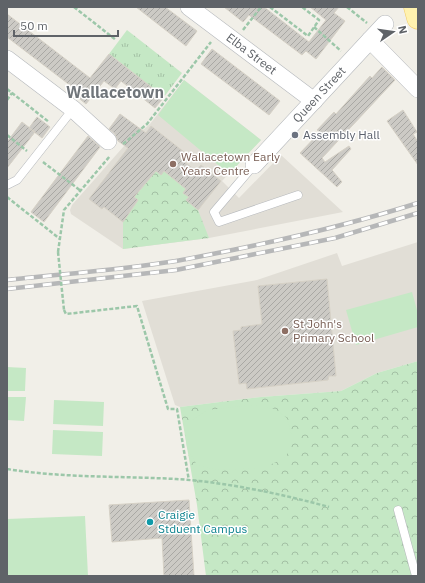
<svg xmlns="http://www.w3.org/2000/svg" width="425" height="583" font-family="'IBM Plex Sans',sans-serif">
<defs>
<pattern id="grass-tufts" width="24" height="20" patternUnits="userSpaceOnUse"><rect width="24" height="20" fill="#c5e8c5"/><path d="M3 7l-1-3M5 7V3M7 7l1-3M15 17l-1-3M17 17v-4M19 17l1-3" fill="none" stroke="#a3c0a4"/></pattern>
<pattern id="park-crowns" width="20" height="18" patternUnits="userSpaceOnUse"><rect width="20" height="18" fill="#c5e8c5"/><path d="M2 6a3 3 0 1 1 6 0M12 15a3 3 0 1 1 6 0" fill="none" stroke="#a3c0a4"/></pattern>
<pattern id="building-hatch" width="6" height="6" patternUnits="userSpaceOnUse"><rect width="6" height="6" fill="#cccac5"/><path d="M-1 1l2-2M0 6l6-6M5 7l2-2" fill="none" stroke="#a9a8a4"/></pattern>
</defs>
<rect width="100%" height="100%" fill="#f1efe8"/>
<path fill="#e1ded6" d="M184 80 261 140 222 181 239 198 281 155 343 212 209 238 123 249 71 214 70 210 72 205 124 146 150 124Z
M418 242V361L377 373 341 391 261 397 180 407 175 405 142 301 257 280 337 253 342 266Z"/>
<path fill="url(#grass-tufts)" d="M127 30 182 73 164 97 109 54Z"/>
<path fill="url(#park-crowns)" d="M156 170 164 171 186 189 184 193 189 197 186 200 198 210 209 238 123 249V222L138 200 134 197 143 187 134 180Z
M418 361V576H206L197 505 180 407 261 397 341 391 377 373Z"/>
<path fill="#c5e8c5" d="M184 80 261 140 229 174 158 115Z
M412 292 418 314V327L356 345 346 310Z
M7 367 26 368 25 391H7Z
M7 397H26L24 421 7 420Z
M54 400 104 402 103 426 53 424Z
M252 405 275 409 287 418 292 437 286 457 264 468 217 470 197 465 187 448 185 434 192 420 207 410Z
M53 430 103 432 102 456 52 454Z
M85 516 88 576H7V519Z"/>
<path fill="url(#building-hatch)" stroke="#d6d1c6" d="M136 7H165L197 31 186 46Z
M224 7H264L309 42 326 20 310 7H339L334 13 345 21 316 59 306 51 302 55 249 15 243 22Z
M7 14 90 78 109 54 164 97 155 108 121 81 115 89 104 81 86 104 76 96 78 93 71 86 7 37Z
M212 49 280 101 269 115 201 64Z
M382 67 395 80 322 158 325 162 349 146 351 149 332 170 342 182 337 187 300 153 320 132 317 130 334 112 336 114 370 76 372 78Z
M403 110 417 132 413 134 418 142V165L387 121Z
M120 114 146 133 151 126 184 152 180 158 196 171 201 165 221 181 198 210 186 200 189 197 183 193 186 189 164 171 161 175 156 171 134 197 138 200 123 222 104 207 102 209 89 199 128 148 118 141 115 134 109 129Z
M37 117 50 127 42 138 29 128Z
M22 122 35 132 7 168V142Z
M88 136 100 147 44 222 31 212Z
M327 279 336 376H329L328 380 247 389 246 383 239 384 233 331 241 330V327L262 324 258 286Z
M189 500 194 576H164L162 538 112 542 109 505Z"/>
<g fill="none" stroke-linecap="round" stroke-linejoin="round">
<defs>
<path id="service" d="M254 165 214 212 219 222 298 195
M7 185 17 180 73 109
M398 510 416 576"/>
<g id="minor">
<path id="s1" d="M189 7 314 101"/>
<path d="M370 40 418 89"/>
<path d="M7 59 73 109 108 141"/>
<path id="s2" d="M254 165 385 24"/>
</g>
<path id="primary" d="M415 7 418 18"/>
</defs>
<use href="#service" stroke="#b5b8bc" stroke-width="9"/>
<use href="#minor" stroke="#b5b8bc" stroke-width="18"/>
<use href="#primary" stroke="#f2c960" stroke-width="23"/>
<path stroke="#9cc7a9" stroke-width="2.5" stroke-dasharray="4 2" stroke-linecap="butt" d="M74 7 116 40
M270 7 308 36 319 20 302 7
M347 7 367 23
M314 27 341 51
M243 30 261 7
M7 89 49 122
M7 100 12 93
M7 135 27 151
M123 144 147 124 211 42
M43 162 81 191
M7 197 60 239
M58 252 64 210 110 156
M64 310 66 314 137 306 168 409H177L189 481
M7 469C63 478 120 476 176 479 225 482 282 494 329 507"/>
<use href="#service" stroke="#fff" stroke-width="8"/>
<use href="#minor" stroke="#fff" stroke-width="17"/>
<use href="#primary" stroke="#fff2af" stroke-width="22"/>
<defs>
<path id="rail" d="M7 280C63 274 120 270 176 261 258 246 339 228 418 203
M7 289 176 270 335 238 418 213"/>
</defs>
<use href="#rail" stroke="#b6b7b8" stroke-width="4.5"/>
<use href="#rail" stroke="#fff" stroke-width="3" stroke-dasharray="9" stroke-linecap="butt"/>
<path stroke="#9cc7a9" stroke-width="2.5" stroke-dasharray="4 2" stroke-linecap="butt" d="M58 252 64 310"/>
</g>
<circle fill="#6b7280" stroke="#fff" stroke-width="1.5" cx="295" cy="135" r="4"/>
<g fill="#8d6e63" stroke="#fff" stroke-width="1.5">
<circle cx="173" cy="164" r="4"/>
<circle cx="285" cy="331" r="4"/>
</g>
<circle fill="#0f9aa8" stroke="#fff" stroke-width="1.5" cx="150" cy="522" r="4"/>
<g text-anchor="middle" stroke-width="3" stroke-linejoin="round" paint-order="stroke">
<g font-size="12" fill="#5f6368" stroke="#fff">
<text dy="4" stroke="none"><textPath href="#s1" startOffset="78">Elba Street</textPath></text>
<text dy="4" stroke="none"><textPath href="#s2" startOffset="96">Queen Street</textPath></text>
</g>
<g font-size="12" fill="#5b616d" stroke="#fff" text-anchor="start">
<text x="303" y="139">Assembly Hall</text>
</g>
<g font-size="12" fill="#785e54" stroke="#fff" text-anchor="start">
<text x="181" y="161">Wallacetown Early<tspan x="181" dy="14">Years Centre</tspan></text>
<text x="293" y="328">St John's<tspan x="293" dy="14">Primary School</tspan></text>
</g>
<g font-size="12" fill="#0d838f" stroke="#fff" text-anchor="start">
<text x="158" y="519">Craigie<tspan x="158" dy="14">Stduent Campus</tspan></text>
</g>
<g font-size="16" font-weight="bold" fill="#70757a" stroke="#fff">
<text x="115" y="98">Wallacetown</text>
</g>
</g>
<rect width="425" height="583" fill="none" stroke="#5f6368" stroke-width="16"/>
<g transform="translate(393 32) rotate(77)" stroke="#ffffff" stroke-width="3" paint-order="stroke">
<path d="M0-3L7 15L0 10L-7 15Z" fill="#5f6368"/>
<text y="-6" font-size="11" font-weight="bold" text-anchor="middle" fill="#5f6368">N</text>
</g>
<path d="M14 30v6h104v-6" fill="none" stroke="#5f6368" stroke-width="2"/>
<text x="20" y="30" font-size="12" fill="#5f6368" stroke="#ffffff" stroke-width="3" paint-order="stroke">50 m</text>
</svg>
